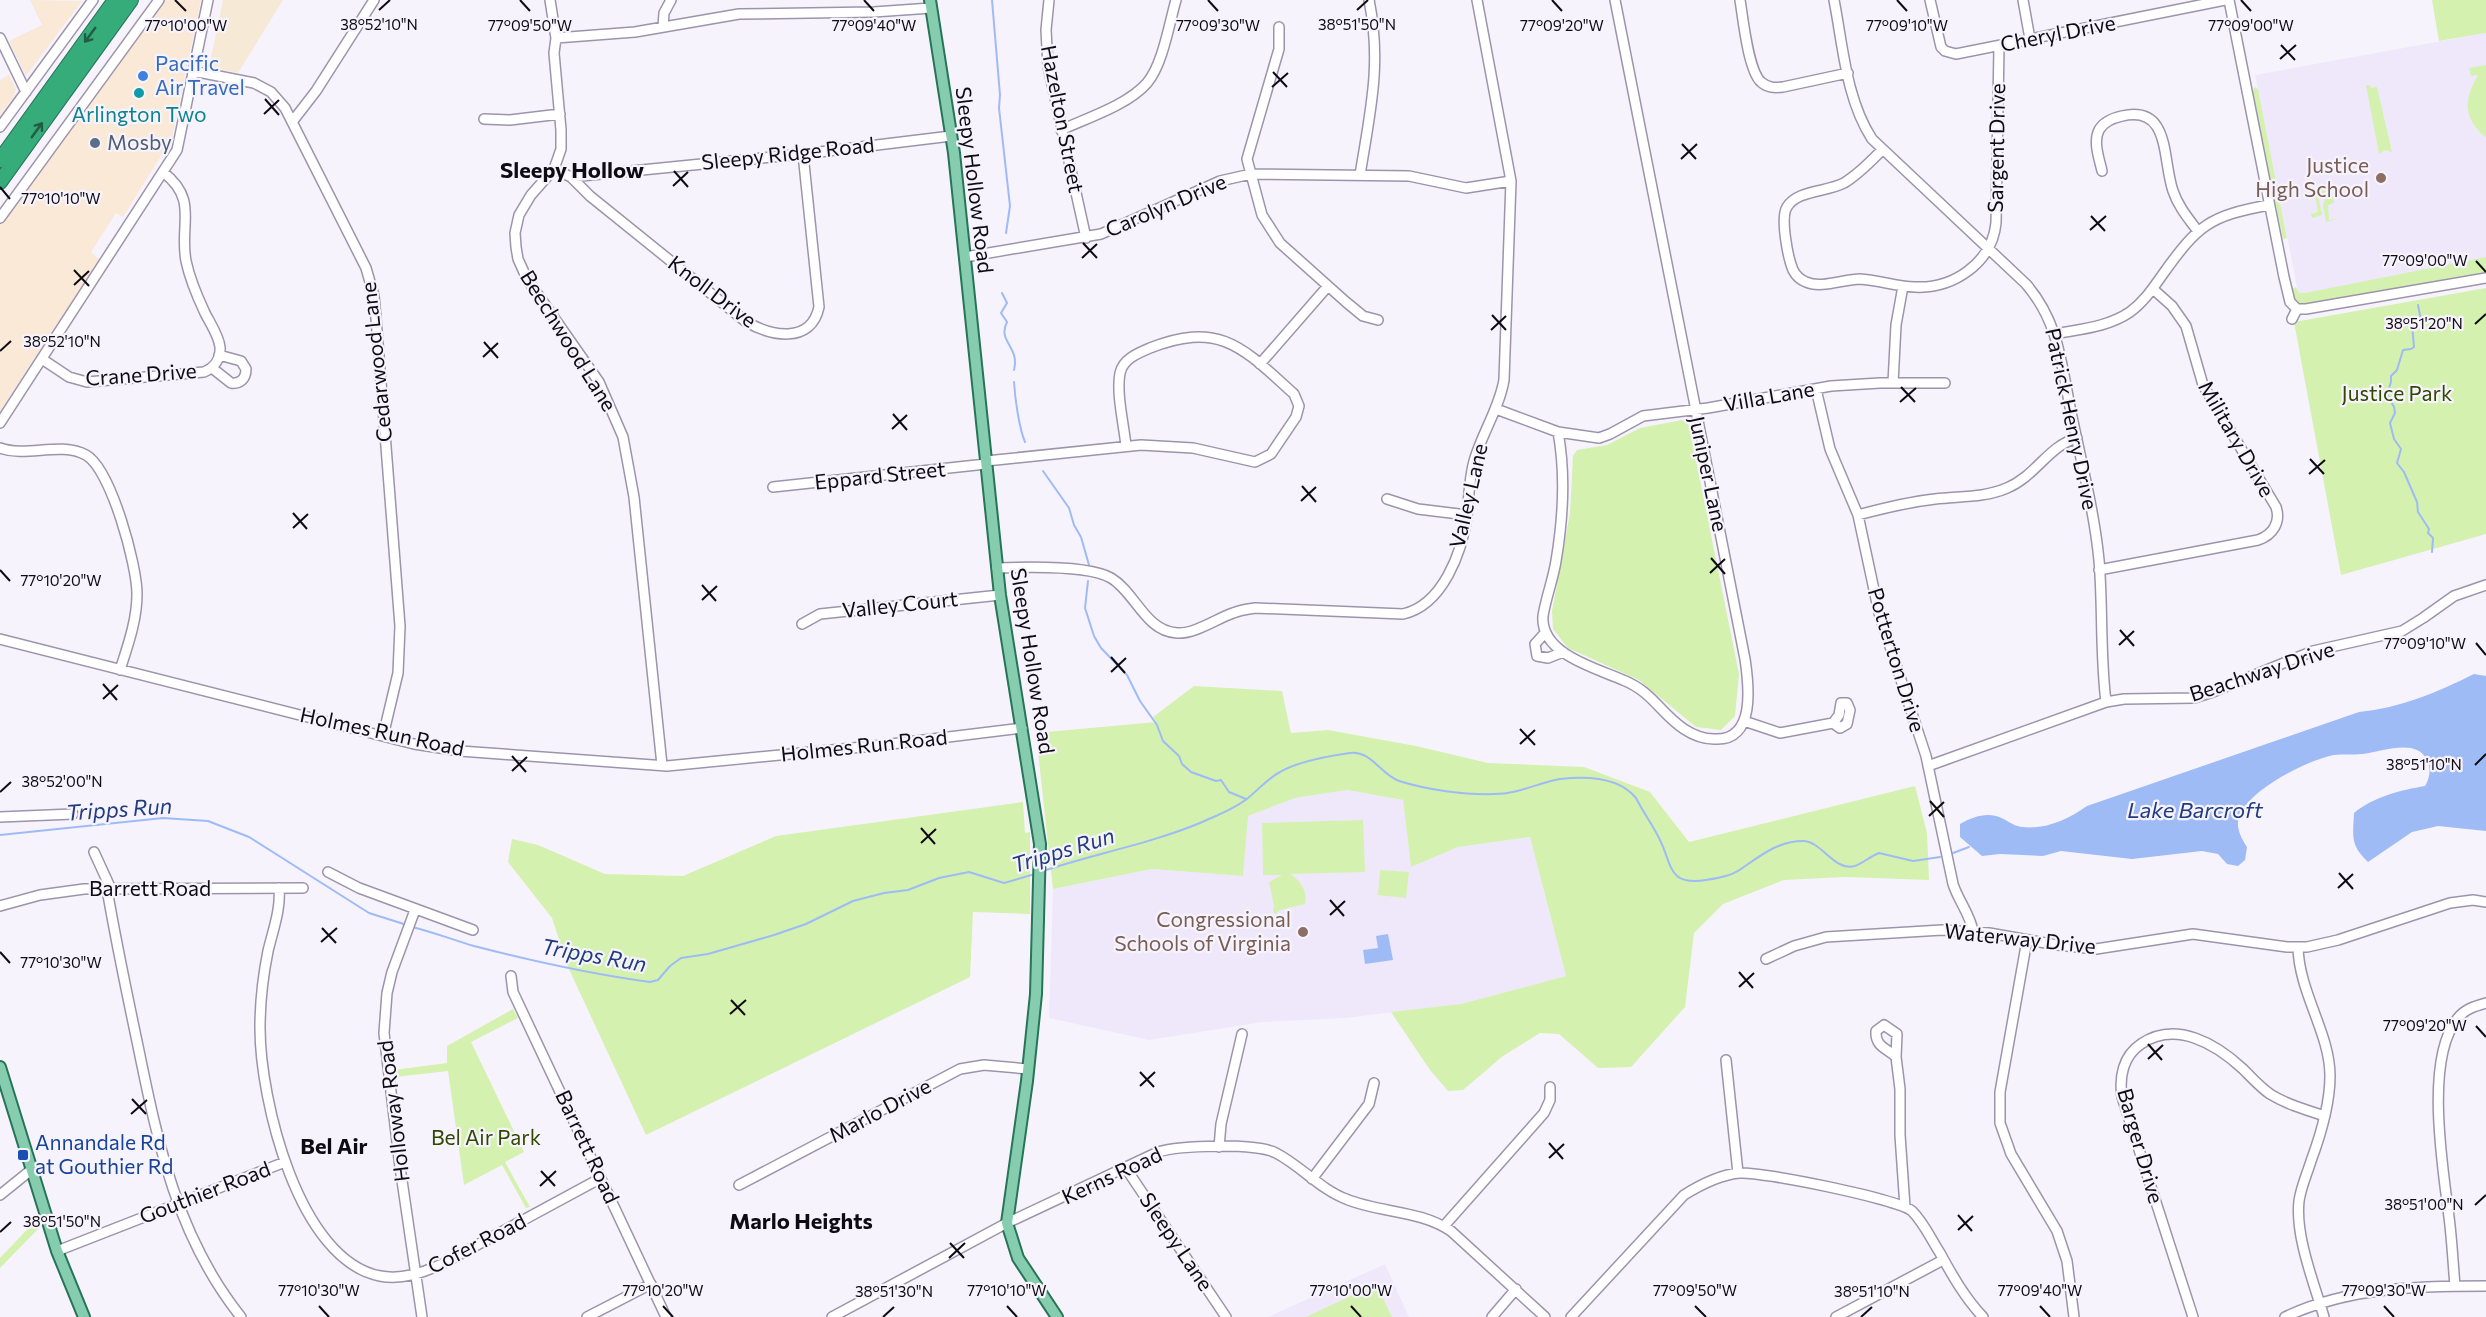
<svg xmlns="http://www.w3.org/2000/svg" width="2486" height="1317" font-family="Commissioner,sans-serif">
<rect width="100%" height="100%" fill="#f7f3fd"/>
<path fill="#f9e9d6" d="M30 0 82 1 26 76 9 41 42 25Z
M163 0H201L172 138 123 217 116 213 91 252 99 259 0 411V224Z
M9 75 16 89 14 96 0 115V80Z"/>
<path fill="#f6ead6" d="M223 0H283L238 73 209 67Z"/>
<path fill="#efe8fb" d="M2486 33V280L2302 312 2255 75Z
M1347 790 1403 800 1411 867 1458 847 1530 837 1566 976 1461 1004 1345 1018 1263 1022 1149 1040 1049 1018 1053 889 1152 869 1243 876 1247 816 1295 798Z
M1385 1264 1409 1317H1268Z"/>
<path fill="#d4f1b0" d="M2432 0H2486V33L2439 41Z
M2486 65V138C2462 117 2464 100 2478 75L2471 76 2469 68Z
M2366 85H2370L2371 88 2377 87 2392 152 2385 150 2379 154Z
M2255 87 2258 89 2287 238 2283 239 2252 91Z
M2331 186 2334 203 2328 205 2329 220 2340 218 2326 222 2323 205 2327 194 2324 193 2322 198 2320 190 2317 191 2322 215 2312 218 2311 214 2318 212 2314 189Z
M2486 257V272L2305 304 2296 302 2292 289 2296 287 2299 293H2305Z
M2486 288V534L2341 575 2294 322Z
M1682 420 1689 425 1739 674 1735 716 1721 730 1696 727 1639 680 1568 648 1553 629 1552 611 1570 513 1573 456 1577 450 1607 445 1640 428Z
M1194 686 1282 691 1291 733 1328 730 1416 746 1488 763 1584 767 1650 792 1689 842 1915 786 1927 833 1929 880 1845 877 1784 880 1723 904 1694 933 1685 1007 1631 1067 1598 1068 1559 1034 1540 1033 1503 1056 1463 1090 1448 1091 1430 1070 1391 1012 1461 1004 1566 976 1530 837 1458 847 1411 867 1403 800 1347 790 1295 798 1248 816 1243 876 1152 869 1053 889 1036 733 1156 722 1153 717Z
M1023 802 1025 833 1030 832V914L973 912 970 977 646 1135 568 967 552 918 508 862 512 839 538 845 605 874 683 876 776 836Z
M1363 820 1365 872 1290 874C1300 880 1308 891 1305 904L1280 910 1276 914 1273 912 1274 906 1269 882 1282 875H1263L1262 823Z
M1380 870 1409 872 1406 898 1378 895Z
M513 1009 518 1018 471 1042 524 1152 505 1162 530 1207 526 1208 502 1165 464 1185 448 1071 395 1077 394 1070 447 1063V1046Z
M38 1218 41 1226 0 1268V1258Z
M1376 1284 1392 1317H1306Z"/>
<path fill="#9ebbf6" d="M2474 674 2486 676V831L2438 826 2412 832 2368 862C2350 845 2353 837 2354 813 2373 797 2401 790 2425 786 2432 775 2432 758 2417 750 2403 743 2377 752 2362 754 2353 755 2344 754 2334 755 2308 760 2236 794 2238 826 2239 834 2243 841 2247 847L2245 860 2238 866 2227 864 2218 854 2202 851 2132 859 2061 851 2043 856 2000 854 1982 856 1960 837V824C1971 818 1983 813 1996 816 2005 818 2012 826 2022 827 2045 830 2069 819 2087 806L2359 712C2400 708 2438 692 2474 674Z
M1388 934 1393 960 1365 964 1363 950 1378 948 1376 936Z"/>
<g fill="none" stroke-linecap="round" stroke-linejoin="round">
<path stroke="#9ebbf6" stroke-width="2" d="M992 0 1000 95 999 108 1010 206 1006 233
M1002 293 1007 303 1001 313 1007 322C997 342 1020 346 1014 370
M2418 305 2421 320 2412 325 2414 347 2411 349 2403 350 2397 370 2391 376V382L2387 394 2394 407 2395 413 2390 423 2394 439 2401 449 2397 463 2404 472 2417 502 2418 512 2429 529 2428 533 2433 538 2432 552
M1014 382C1015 398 1019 428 1025 442
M1043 471 1069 508 1074 525 1081 537 1089 565
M1088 581 1085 608 1094 636 1101 648 1127 675 1140 701 1157 725 1163 741 1179 756 1182 764 1191 772 1216 781 1221 780 1229 792 1246 799
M0 835 163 818 208 821 249 837 369 913 407 925
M1953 853 1969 847
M1043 871C1094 854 1149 844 1200 823 1215 816 1235 809 1248 798 1259 789 1267 779 1280 772 1299 761 1328 756 1350 753 1371 750 1381 775 1399 781 1428 790 1464 795 1494 794 1519 794 1537 783 1560 779 1586 776 1619 777 1636 798 1643 812 1652 824 1659 838 1673 865 1667 886 1706 880 1718 878 1731 876 1741 869 1760 856 1778 841 1803 841 1822 841 1834 872 1855 866 1863 863 1871 856 1879 853L1913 861 1940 857
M412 927C433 932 453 940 474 946 532 961 591 974 650 982L658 980 670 966 681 958 708 954 774 935 806 924 853 901 884 893 908 890 939 878 969 872 1004 883 1035 874"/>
<defs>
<path id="minor" d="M550 0 556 38 554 53 561 130V149L554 169 531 195 519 215 515 233 516 247 518 259 527 279 599 382 623 437 634 497 662 765
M1049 0 1046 30 1048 66 1086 238
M1740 0C1743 18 1748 70 1761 82 1768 88 1775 88 1783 87L1848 73
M1834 0C1843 46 1846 99 1872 139L2026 284C2058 321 2061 361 2070 407 2080 457 2094 509 2099 560 2103 607 2100 654 2106 702
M1930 0 1941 47 1945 51 1956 54 2225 0
M2023 0 2030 39
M2229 0 2284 277 2290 302 2297 309 2292 319
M663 27 664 13 671 0
M1279 27V49L1247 159 1262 215 1280 243 1346 302 1363 316 1378 320
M0 38 26 92
M556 38 635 32 739 14 874 12 931 8
M193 71 254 83 271 92 285 108 366 268 374 296 376 318 400 626 398 673 383 736
M484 119 510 120 560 114
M292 122 316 91 374 0
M0 127 93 0
M1061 130C1087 118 1128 105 1147 83 1163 64 1169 24 1176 0
M1882 150C1870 162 1859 174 1844 183 1827 192 1797 190 1787 207 1780 218 1788 258 1793 270 1796 276 1801 280 1806 282 1821 289 1844 279 1860 279 1879 280 1896 287 1915 287 1953 289 1992 263 1996 223L1999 46
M554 169 571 177 803 154 951 136
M2102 171C2099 158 2093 142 2099 130 2104 121 2113 118 2122 116 2171 105 2162 159 2173 191 2178 206 2188 218 2197 230
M1360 175C1370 112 1382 64 1369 0
M571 177 590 196 745 321C770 336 811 345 819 307L803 154
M0 218 159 0
M965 257 1101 234 1220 181 1251 174 1409 176 1466 188 1511 181
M2297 309H2306L2486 278
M2055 334C2081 329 2108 327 2130 312 2144 302 2153 288 2163 274 2198 225 2209 216 2269 205
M42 359 69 377 87 382 204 372C214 368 221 359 220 347 219 336 210 323 205 313 197 296 190 280 186 261 179 224 199 200 163 172
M1260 364 1328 286
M212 368 231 383C240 384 246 379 246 369L241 361 219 355
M1893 383 1896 325 1903 286
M1816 389 1830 449 1858 515 1879 613 1926 756 1953 884C1958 900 1970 914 1973 931
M1496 409 1558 432 1599 438 1610 434 1643 416 1708 408 1831 386 1880 383H1945
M0 423 177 150 208 0
M1558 432C1566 475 1563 519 1556 561 1553 580 1546 597 1543 616 1540 654 1596 668 1623 680 1653 692 1660 713 1684 729 1693 735 1703 739 1714 739 1756 742 1749 686 1745 659L1615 0
M0 448C27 458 60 441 86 455 111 469 137 565 137 594 137 620 128 645 120 670
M986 461 1141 445 1193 448 1255 462 1271 454 1296 417 1299 406 1294 394C1244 349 1221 320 1150 348 1138 353 1123 359 1120 373 1116 393 1124 425 1126 446
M773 487 986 464
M1387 499 1418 509 1467 515
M1858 515C1884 508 1909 502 1935 499 1959 496 1984 498 2007 488 2036 476 2048 446 2077 438
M997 568C1023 567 1089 565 1111 578 1135 592 1145 631 1177 633 1195 634 1216 619 1233 613 1240 610 1248 609 1255 608L1403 614C1443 605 1462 552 1467 516 1469 497 1469 479 1474 461 1482 433 1499 409 1504 380L1511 181 1477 0
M2099 570 2258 540C2273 535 2281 522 2276 507L2203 385 2186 326 2172 306 2153 289
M802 624 820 614 1000 595
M1545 633 1535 644 1537 656 1548 658 1563 652
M0 639 414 744 460 751 667 766 883 745 1022 728
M1744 721 1780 733 1833 723 1839 715 1841 703H1847L1850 710 1847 724 1840 728 1833 723
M1928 766 2106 702 2124 699 2194 698 2213 692 2313 651 2402 631 2423 618 2454 596 2486 585
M0 817 73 814
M94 852 111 889
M328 872 359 888 473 930
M279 888C281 909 273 930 268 951 263 976 260 1002 260 1028 260 1099 298 1260 380 1276 402 1280 422 1273 442 1264L601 1178
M107 889C116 942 127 994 138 1046 158 1144 177 1237 241 1317
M0 906 40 895 84 889 303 888
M415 910 392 972 387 993 384 1033 400 1167 422 1317
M2027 940 2000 1092V1123L2011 1154 2057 1231 2067 1261 2074 1317
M2298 947C2299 993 2330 1033 2330 1076 2330 1105 2321 1134 2311 1161 2307 1174 2301 1187 2299 1201 2295 1236 2314 1283 2324 1317
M1766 959 1794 946 1826 937 1942 930 1989 933 2057 945 2096 949 2193 934 2287 947H2307L2338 940 2450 903 2473 900 2486 902
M511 976 513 992 666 1317
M1884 1025 1897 1034 1896 1057C1887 1048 1875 1047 1876 1031Z
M1896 1057 1900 1089V1135L1905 1207
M1726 1060 1738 1173
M1219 1147 1221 1124 1242 1034
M1125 1167 1226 1317
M1312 1179 1369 1104 1374 1083
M739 1185 960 1069 984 1065 1028 1069
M0 1195 31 1170
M1444 1226 1544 1113 1550 1100V1087
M57 1251 285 1162
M2455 1286C2453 1263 2452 1240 2449 1217 2443 1168 2424 1058 2458 1018 2465 1009 2475 1006 2486 1003
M587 1317 651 1284
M832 1317 1007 1223 1158 1152C1180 1145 1256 1143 1276 1153 1301 1166 1320 1189 1346 1199 1380 1213 1420 1210 1451 1231L1545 1317
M1492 1317 1516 1289
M1571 1317 1684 1195C1700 1185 1719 1175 1739 1173 1760 1171 1898 1199 1912 1211 1924 1223 1931 1239 1940 1253 1952 1275 1965 1298 1983 1317
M1836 1317 1943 1260
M2193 1317 2122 1097C2119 1077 2123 1056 2141 1044 2176 1020 2216 1044 2243 1069 2252 1078 2260 1087 2270 1094 2286 1104 2306 1110 2325 1116
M2285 1317C2348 1287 2418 1286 2486 1286"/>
<path id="major" d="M930 0 954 153 1000 595 1040 844 1036 994 1027 1081 1007 1223 1018 1258 1057 1317
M0 1067 57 1251 84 1317"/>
<path id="highway" d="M0 160 115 0
M0 182 131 0"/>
</defs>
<use href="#minor" stroke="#9d94ab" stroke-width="12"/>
<use href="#major" stroke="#277456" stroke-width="14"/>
<use href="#highway" stroke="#277456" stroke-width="16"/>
<use href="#minor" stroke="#fff" stroke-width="9"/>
<use href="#major" stroke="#86cdaf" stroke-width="10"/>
<use href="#highway" stroke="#35ac7a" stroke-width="14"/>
</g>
<defs><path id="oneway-shaft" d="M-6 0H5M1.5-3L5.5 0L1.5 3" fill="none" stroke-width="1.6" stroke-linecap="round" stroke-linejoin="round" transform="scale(1.5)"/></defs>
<g stroke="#225c46">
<use href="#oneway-shaft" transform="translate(90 35) rotate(126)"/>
<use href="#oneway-shaft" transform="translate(37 130) rotate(-54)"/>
</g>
<path fill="none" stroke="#0e0b13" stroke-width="2" d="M175 0 186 11M520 0 530 11M864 0 874 11M1208 0 1218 11M1552 0 1562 11M1897 0 1907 11M2241 0 2251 11M379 10 390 0M1357 10 1368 0M2281 45 2295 60M2280 59 2296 45M1273 72 1287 87M1272 87 1288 73M265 99 279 115M264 114 279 100M1682 144 1696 159M1681 159 1697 144M674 171 688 187M673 186 688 172M0 187 10 199M2091 216 2105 231M2090 230 2106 216M1083 243 1097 258M1082 258 1097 244M2476 261 2486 272M74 270 89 286M74 285 89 271M1492 315 1506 330M2475 324 2486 314M1491 330 1506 316M484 342 498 358M0 351 11 341M483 357 498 343M1901 387 1915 402M1900 402 1916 388M893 414 907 430M892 429 907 415M2310 459 2324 474M2309 474 2325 460M1302 486 1316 502M1301 501 1316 487M293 513 307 529M293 528 308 514M1711 558 1725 574M0 570 10 581M1710 573 1725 559M702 585 716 601M702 600 717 586M2120 630 2134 646M2476 643 2486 655M2119 645 2134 631M1111 657 1125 673M1111 672 1126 658M103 684 117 700M103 699 118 685M1520 729 1535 745M1520 744 1535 730M512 756 526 772M2475 765 2486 754M512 771 527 757M0 792 11 782M1930 801 1944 817M1929 816 1944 802M921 828 935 844M921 843 936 829M2339 873 2353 889M2338 888 2353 874M1330 900 1344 916M1330 915 1345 901M322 928 336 943M321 942 337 928M0 952 10 963M1739 972 1753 988M1739 987 1754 973M731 1000 745 1015M730 1014 746 1000M2476 1026 2486 1037M2148 1044 2162 1060M2148 1059 2163 1045M1140 1072 1154 1087M1140 1086 1155 1072M132 1099 146 1114M131 1114 147 1100M1549 1143 1563 1159M1549 1158 1564 1144M541 1171 555 1186M540 1186 556 1171M2475 1205 2486 1195M1958 1215 1972 1231M1958 1230 1973 1216M0 1232 11 1222M950 1243 964 1258M949 1258 965 1243M319 1306 329 1317M663 1306 673 1317M1007 1306 1017 1317M1351 1306 1361 1317M1695 1306 1706 1317M2040 1306 2050 1317M2384 1306 2394 1317M883 1317 894 1307M1861 1317 1872 1307"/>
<circle fill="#3f7fe0" stroke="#f7f3fd" stroke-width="2" cx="143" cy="76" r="6"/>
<circle fill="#0f9aa8" stroke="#f7f3fd" stroke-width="2" cx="139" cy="93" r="6"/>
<circle fill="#5c6f8a" stroke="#f7f3fd" stroke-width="2" cx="95" cy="143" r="6"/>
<g fill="#8d6e63" stroke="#f7f3fd" stroke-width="2">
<circle cx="2381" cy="178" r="6"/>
<circle cx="1303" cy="932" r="6"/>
</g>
<rect fill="#1a4fb4" stroke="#f7f3fd" stroke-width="2" x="17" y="1149" width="12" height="12" rx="3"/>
<g text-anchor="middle" stroke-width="4.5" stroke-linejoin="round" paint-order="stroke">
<g font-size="21" fill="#0e0b13" stroke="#f7f3fd">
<text transform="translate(2058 34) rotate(-11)" y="7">Cheryl Drive</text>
<text transform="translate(1062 119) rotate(79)" y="7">Hazelton Street</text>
<text transform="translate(1997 148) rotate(-89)" y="7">Sargent Drive</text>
<text transform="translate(788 154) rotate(-6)" y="7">Sleepy Ridge Road</text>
<text transform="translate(974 180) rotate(83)" y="7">Sleepy Hollow Road</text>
<text transform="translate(1166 206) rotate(-23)" y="7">Carolyn Drive</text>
<text transform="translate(712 292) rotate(37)" y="7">Knoll Drive</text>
<text transform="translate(568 341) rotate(58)" y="7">Beechwood Lane</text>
<text transform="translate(377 362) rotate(-96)" y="7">Cedarwood Lane</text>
<text transform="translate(141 375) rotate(-4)" y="7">Crane Drive</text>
<text transform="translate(1769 397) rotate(-10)" y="7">Villa Lane</text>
<text transform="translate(2071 419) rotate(78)" y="7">Patrick Henry Drive</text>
<text transform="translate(2236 439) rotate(60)" y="7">Military Drive</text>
<text transform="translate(1708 474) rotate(78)" y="7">Juniper Lane</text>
<text transform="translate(880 476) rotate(-6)" y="7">Eppard Street</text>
<text transform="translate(1469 496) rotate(-77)" y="7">Valley Lane</text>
<text transform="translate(900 605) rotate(-6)" y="7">Valley Court</text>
<text transform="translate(1896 660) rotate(73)" y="7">Potterton Drive</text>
<text transform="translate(1032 661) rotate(81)" y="7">Sleepy Hollow Road</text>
<text transform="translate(2262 672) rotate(-18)" y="7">Beachway Drive</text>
<text transform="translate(382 732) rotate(12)" y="7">Holmes Run Road</text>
<text transform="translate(864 746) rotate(-6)" y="7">Holmes Run Road</text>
<text x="150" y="896">Barrett Road</text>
<text transform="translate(2020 939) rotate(6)" y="7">Waterway Drive</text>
<text transform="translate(394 1111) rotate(-97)" y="7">Holloway Road</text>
<text transform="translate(880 1111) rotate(-28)" y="7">Marlo Drive</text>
<text transform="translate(2140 1146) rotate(74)" y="7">Barger Drive</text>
<text transform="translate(587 1147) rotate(65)" y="7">Barrett Road</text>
<text transform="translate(1112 1176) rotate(-25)" y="7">Kerns Road</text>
<text transform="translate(205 1193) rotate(-21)" y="7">Gouthier Road</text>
<text transform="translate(1176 1242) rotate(56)" y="7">Sleepy Lane</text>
<text transform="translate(477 1244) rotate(-27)" y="7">Cofer Road</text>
</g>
<g font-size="21" fill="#366cbe" stroke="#f7f3fd" text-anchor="start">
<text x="155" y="71">Pacific<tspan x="155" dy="24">Air Travel</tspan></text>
</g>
<g font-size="21" fill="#0d838f" stroke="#f7f3fd">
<text x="139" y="122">Arlington Two</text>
</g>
<g font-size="21" fill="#4e5e75" stroke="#f7f3fd" text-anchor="start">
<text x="107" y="150">Mosby</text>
</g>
<g font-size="21" fill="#785e54" stroke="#f7f3fd" text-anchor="end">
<text x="2369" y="173">Justice<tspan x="2369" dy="24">High School</tspan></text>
<text x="1291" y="927">Congressional<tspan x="1291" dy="24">Schools of Virginia</tspan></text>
</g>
<g font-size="21" fill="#304800" stroke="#f7f3fd">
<text x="2397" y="401">Justice Park</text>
<text x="486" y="1145">Bel Air Park</text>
</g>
<g font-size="21" fill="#164399" stroke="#f7f3fd" text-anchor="start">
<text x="35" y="1150">Annandale Rd<tspan x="35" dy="24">at Gouthier Rd</tspan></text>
</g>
<g font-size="22" font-weight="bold" fill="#0e0b13" stroke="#f7f3fd">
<text x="572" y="178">Sleepy Hollow</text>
<text x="334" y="1154">Bel Air</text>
<text x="801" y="1229">Marlo Heights</text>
</g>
<g font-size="22" font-style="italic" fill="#203c7f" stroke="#f7f3fd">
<text transform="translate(119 809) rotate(-4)" y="8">Tripps Run</text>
<text x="2195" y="818">Lake Barcroft</text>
<text transform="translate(1063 850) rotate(-17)" y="8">Tripps Run</text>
<text transform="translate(594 955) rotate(10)" y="8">Tripps Run</text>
</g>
</g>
<g font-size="15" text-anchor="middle" fill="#0e0b13" stroke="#f7f3fd" stroke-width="4.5" stroke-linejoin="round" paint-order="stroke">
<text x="379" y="30">38°52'10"N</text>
<text x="1357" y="30">38°51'50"N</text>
<text x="186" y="31">77°10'00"W</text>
<text x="530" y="31">77°09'50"W</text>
<text x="874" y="31">77°09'40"W</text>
<text x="1218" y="31">77°09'30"W</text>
<text x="1562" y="31">77°09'20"W</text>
<text x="1907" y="31">77°09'10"W</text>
<text x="2251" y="31">77°09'00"W</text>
<text x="61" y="204">77°10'10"W</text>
<text x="2425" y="266">77°09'00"W</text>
<text x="2424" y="329">38°51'20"N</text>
<text x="62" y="347">38°52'10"N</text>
<text x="61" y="586">77°10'20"W</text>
<text x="2425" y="649">77°09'10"W</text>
<text x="2424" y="770">38°51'10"N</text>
<text x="62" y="787">38°52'00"N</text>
<text x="61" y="968">77°10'30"W</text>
<text x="2425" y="1031">77°09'20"W</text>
<text x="2424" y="1210">38°51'00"N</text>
<text x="62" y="1227">38°51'50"N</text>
<text x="319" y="1296">77°10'30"W</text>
<text x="663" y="1296">77°10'20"W</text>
<text x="1007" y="1296">77°10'10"W</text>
<text x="1351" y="1296">77°10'00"W</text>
<text x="1695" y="1296">77°09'50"W</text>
<text x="2040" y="1296">77°09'40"W</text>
<text x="2384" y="1296">77°09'30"W</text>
<text x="894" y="1297">38°51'30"N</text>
<text x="1872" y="1297">38°51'10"N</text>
</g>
</svg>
